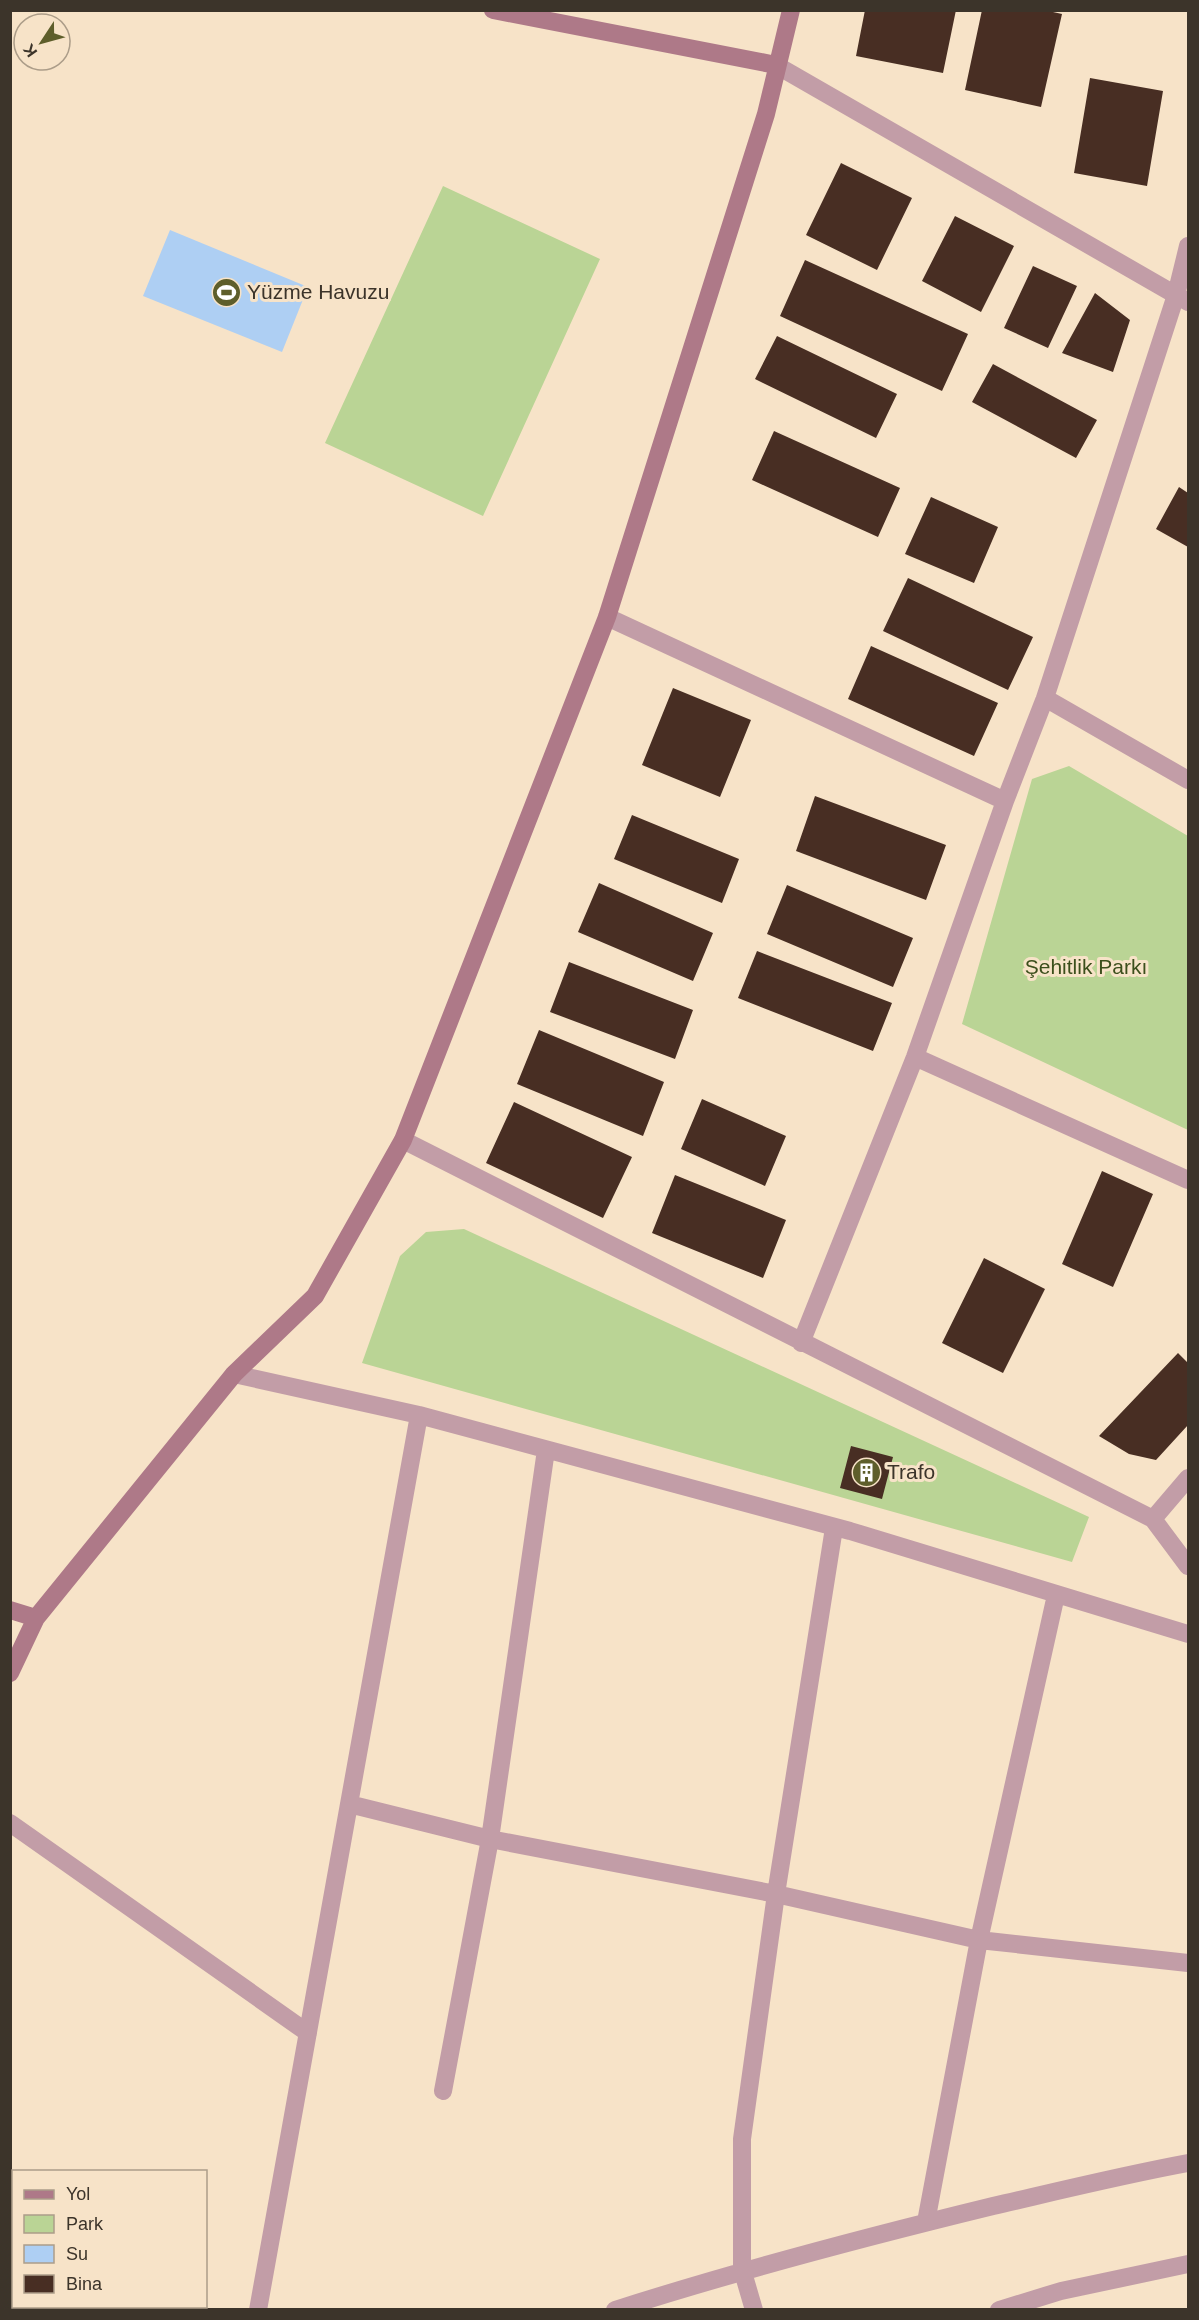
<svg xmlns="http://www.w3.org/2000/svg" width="1199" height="2320" font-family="Helvetica,sans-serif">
<rect width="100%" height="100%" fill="#f7e3c8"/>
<path fill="#bad495" d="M443 186 600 259 483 516 325 443Z
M1069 766 1188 836V1130L962 1024 1032 779Z
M464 1229 1089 1517 1072 1562 362 1363 400 1256 426 1232Z"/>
<path fill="#aecff3" d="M170 230 308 287 282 352 143 296Z"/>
<path fill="#482e23" d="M865 10H956L943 73 856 56Z
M982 10H1044L1062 14 1041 107 965 90Z
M1090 78 1163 91 1147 186 1074 173Z
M841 163 912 198 877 270 806 235Z
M955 216 1014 246 981 312 922 281Z
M805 260 968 334 942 391 780 316Z
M1033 266 1077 286 1048 348 1004 328Z
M1095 293 1130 320 1113 372 1062 353Z
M777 336 897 394 876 438 755 379Z
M993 364 1097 420 1076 458 972 402Z
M774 431 900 488 878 537 752 480Z
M1179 487 1188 493V547L1156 529Z
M931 497 998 527 974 583 905 554Z
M908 578 1033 637 1008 690 883 631Z
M871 646 998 703 974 756 848 699Z
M673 688 751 720 720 797 642 765Z
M815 796 946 845 926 900 796 851Z
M632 815 739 859 722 903 614 859Z
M599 883 713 933 693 981 578 932Z
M787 885 913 938 893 987 767 934Z
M757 951 892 1003 873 1051 738 998Z
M569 962 693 1010 675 1059 550 1012Z
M539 1030 664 1082 643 1136 517 1084Z
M702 1099 786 1136 765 1186 681 1149Z
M514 1102 632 1157 603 1218 486 1163Z
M1102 1171 1153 1194 1113 1287 1062 1264Z
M675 1175 786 1220 763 1278 652 1233Z
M984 1258 1045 1289 1003 1373 942 1343Z
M1178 1353 1188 1363V1425L1156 1460 1129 1454 1099 1436Z
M851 1446 893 1457 882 1499 840 1488Z"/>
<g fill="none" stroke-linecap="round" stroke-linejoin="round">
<path stroke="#c29da7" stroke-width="18" d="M776 65 1188 302
M607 617 1005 801
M1045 698 1188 780
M915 1057 1188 1180
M403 1140 1153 1519 1188 1566
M801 1343 915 1057 1005 801 1045 698 1176 295 1188 246
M234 1374 419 1415 850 1531 1188 1634
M546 1450 490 1839 776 1894 979 1940 1188 1963
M1153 1519 1188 1478
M349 1804 490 1839 443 2091
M10 1823 308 2033
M10 2194 14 2196
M926 2222 979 1940 1056 1595
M176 2306 181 2310
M258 2310 419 1415
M615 2310C740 2270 866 2237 993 2206 1058 2191 1123 2175 1188 2163
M754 2310 742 2269V2139L776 1894 834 1528
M999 2310 1061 2291 1188 2264"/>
<path stroke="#ae7988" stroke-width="18" d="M493 10 776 65
M10 1610 36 1618
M10 1673 36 1618 234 1374 315 1296 403 1140 607 617 766 114 791 10"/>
</g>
<defs>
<symbol id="stadium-disc" viewBox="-11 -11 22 22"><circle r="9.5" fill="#5e5e2b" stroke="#f7e3c8"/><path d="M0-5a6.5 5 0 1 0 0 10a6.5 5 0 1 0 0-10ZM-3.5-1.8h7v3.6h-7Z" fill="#fff"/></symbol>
<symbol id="building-disc" viewBox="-11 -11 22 22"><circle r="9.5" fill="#5e5e2b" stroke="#f7e3c8"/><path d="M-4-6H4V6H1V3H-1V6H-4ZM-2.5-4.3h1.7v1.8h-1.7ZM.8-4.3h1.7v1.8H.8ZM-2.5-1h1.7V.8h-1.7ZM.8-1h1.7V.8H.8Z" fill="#fff"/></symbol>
</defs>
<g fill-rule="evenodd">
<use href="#stadium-disc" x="210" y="276" width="33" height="33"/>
<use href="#building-disc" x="850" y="1456" width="33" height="33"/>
</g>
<g text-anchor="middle" stroke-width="6" stroke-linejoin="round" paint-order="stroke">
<g font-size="21" fill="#3c342a" stroke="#f7e3c8" text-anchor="start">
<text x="247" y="299">Yüzme Havuzu</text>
<text x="887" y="1479">Trafo</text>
</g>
<g font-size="21" fill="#3c4f1c" stroke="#f7e3c8">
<text x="1086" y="974">Şehitlik Parkı</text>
</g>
</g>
<rect width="1199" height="2320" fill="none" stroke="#3c342a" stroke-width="24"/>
<rect x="12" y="2170" width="195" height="138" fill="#f7e3c8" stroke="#ac9d89" stroke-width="1.5"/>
<rect x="24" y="2190" width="30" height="9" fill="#ae7988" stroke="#ac9d89" stroke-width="1.5"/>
<text x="66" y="2200" font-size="18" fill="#3c342a">Yol</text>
<rect x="24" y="2215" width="30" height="18" fill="#bad495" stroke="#ac9d89" stroke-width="1.5"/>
<text x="66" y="2230" font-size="18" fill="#3c342a">Park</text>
<rect x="24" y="2245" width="30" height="18" fill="#aecff3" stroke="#ac9d89" stroke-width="1.5"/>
<text x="66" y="2260" font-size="18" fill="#3c342a">Su</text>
<rect x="24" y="2275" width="30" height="18" fill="#482e23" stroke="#ac9d89" stroke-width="1.5"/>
<text x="66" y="2290" font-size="18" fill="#3c342a">Bina</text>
<g transform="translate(42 42) rotate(234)"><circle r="28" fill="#f7e3c8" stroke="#ac9d89" stroke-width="1.5"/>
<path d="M0-4.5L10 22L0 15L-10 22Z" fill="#5e5e2b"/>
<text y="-9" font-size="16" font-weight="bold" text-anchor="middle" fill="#3c342a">K</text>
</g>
</svg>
